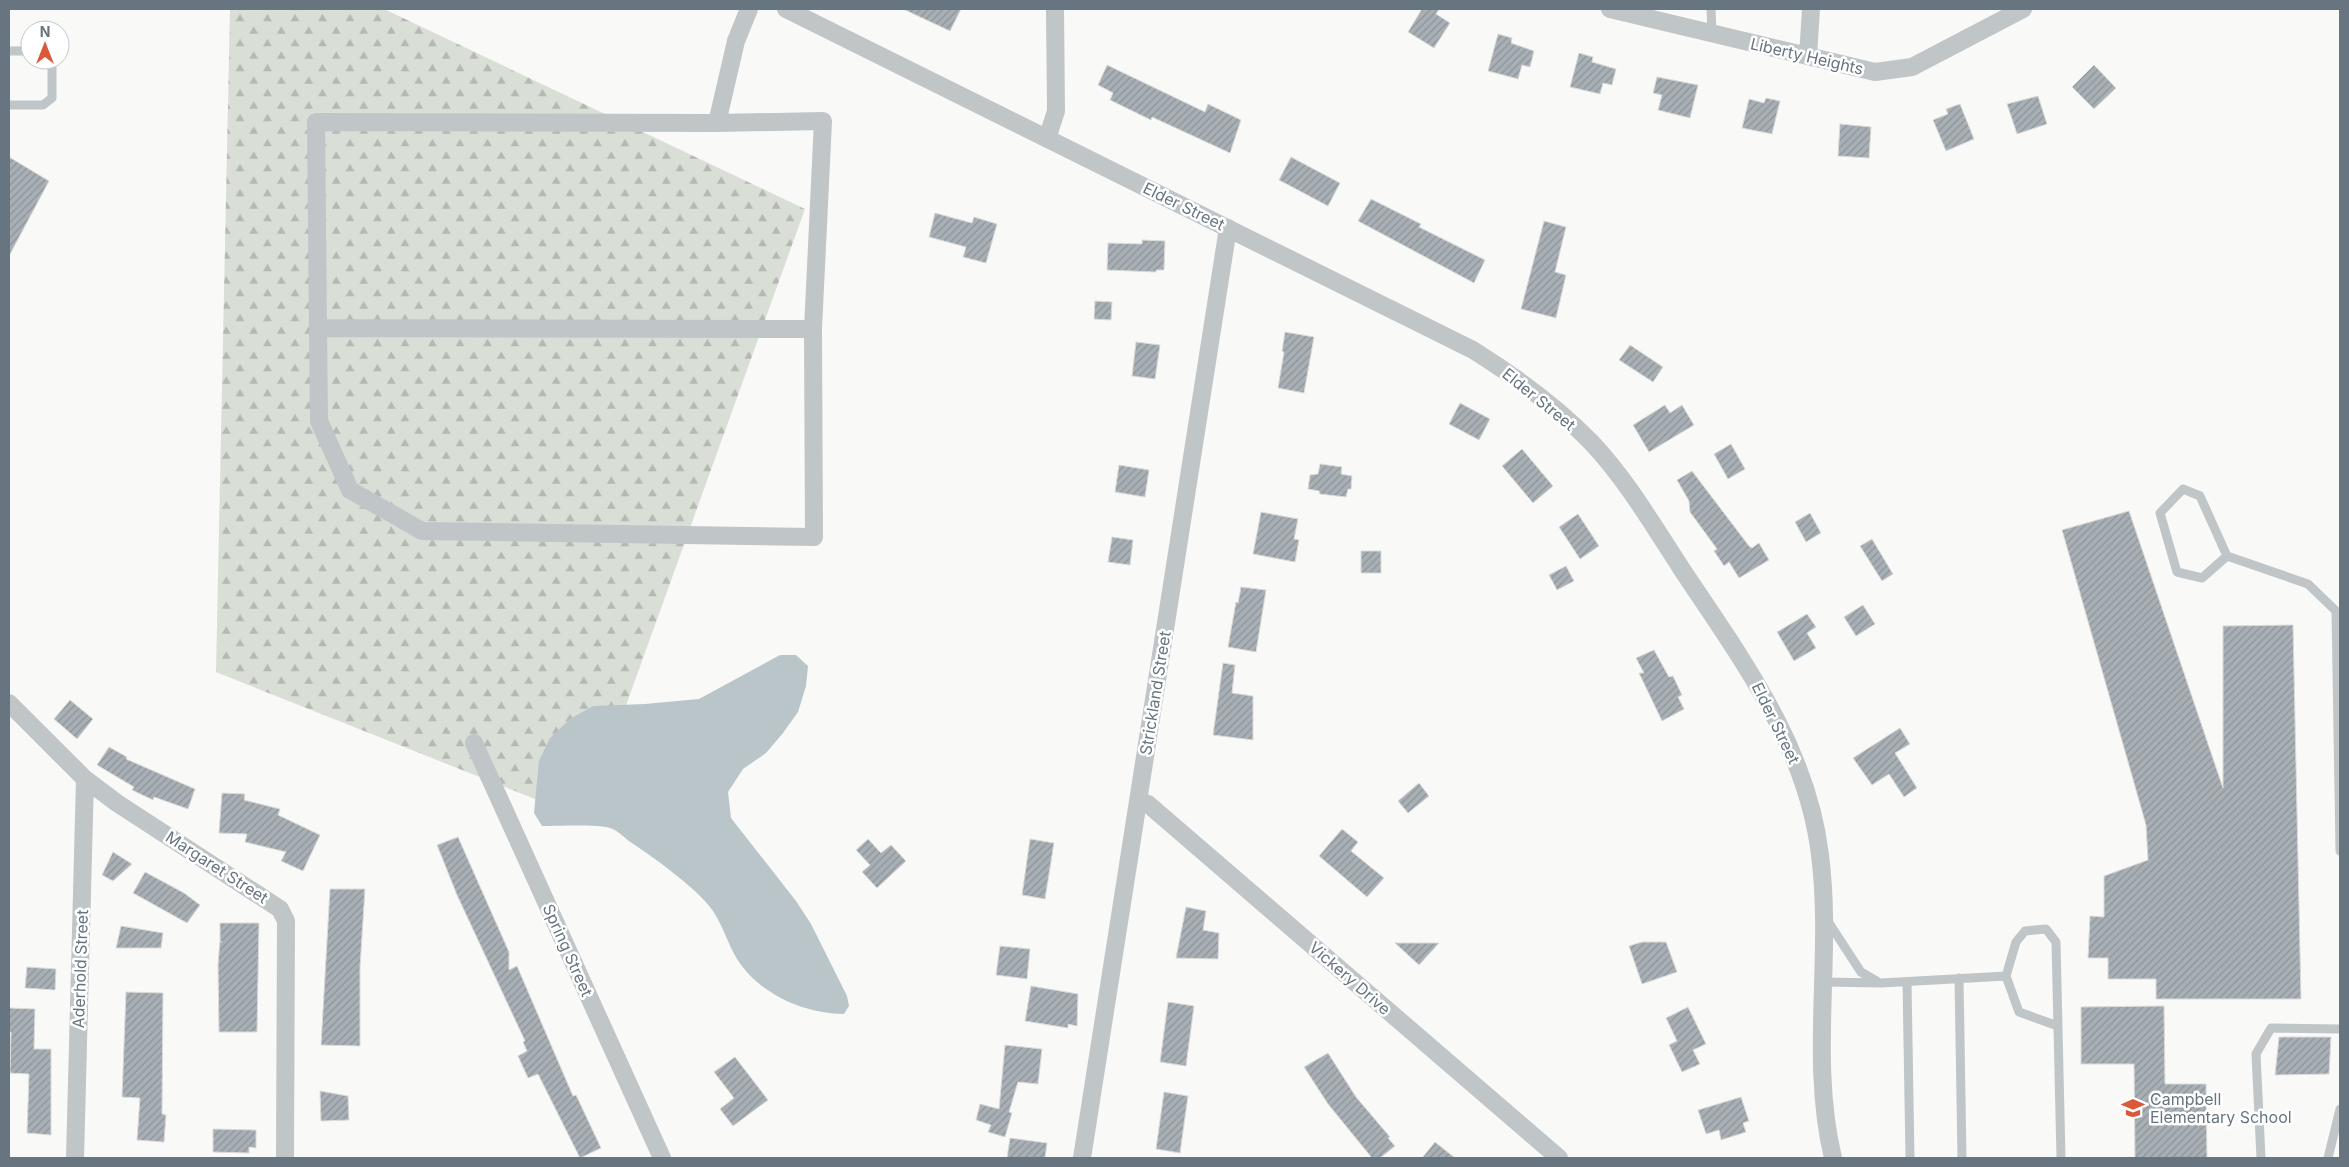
<svg xmlns="http://www.w3.org/2000/svg" width="2349" height="1167" font-family="Inter,sans-serif">
<defs>
<pattern id="forest-firs" width="22" height="20" patternUnits="userSpaceOnUse" patternTransform="scale(1.25)"><rect width="22" height="20" fill="#d9ded6"/><path d="M5 1l3.5 6h-7zM16 11l3.5 6h-7z" fill="#b4b9b3"/></pattern>
<pattern id="building-hatch" width="6" height="6" patternUnits="userSpaceOnUse" patternTransform="scale(1.25)"><rect width="6" height="6" fill="#a8b0b6"/><path d="M-1 1l2-2M0 6l6-6M5 7l2-2" fill="none" stroke="#8d9499"/></pattern>
</defs>
<rect width="100%" height="100%" fill="#f9f9f7"/>
<path fill="url(#forest-firs)" d="M230 9H384L805 209 585 819 216 672Z"/>
<path fill="#b9c5c9" d="M780 655H796L808 666 806 686 798 712 783 733 766 753 743 769 728 792 731 818 796 901 811 924 847 996 849 1006 844 1014C804 1014 759 994 737 959 728 944 723 926 713 911 697 888 653 857 629 841 624 837 617 830 610 828 597 824 558 826 542 826L534 813 539 761 550 738 570 719 593 706 645 704 699 699Z"/>
<path fill="url(#building-hatch)" stroke="#dbdbd9" d="M903 9H961L950 31Z
M1422 9H1439L1436 14 1450 23 1434 48 1408 32Z
M1498 34 1512 38 1511 43 1534 51 1530 67 1522 65 1518 79 1488 71Z
M1579 53 1593 57 1592 62 1616 69 1612 85 1603 83 1600 94 1570 87Z
M1107 65 1205 112 1208 104 1241 120 1230 153 1152 117 1151 120 1110 100 1113 93 1098 85Z
M2094 65 2116 88 2094 109 2072 87Z
M1657 77 1698 85 1690 118 1658 110 1662 95 1653 93Z
M2038 96 2047 124 2017 134 2007 104Z
M1766 98 1780 101 1772 134 1742 128 1749 99 1764 103Z
M1960 104 1974 139 1946 151 1933 120 1948 114 1946 109Z
M1840 124 1871 127 1869 158 1838 156Z
M9 157 49 181 9 256Z
M1291 157 1340 183 1328 206 1279 180Z
M1371 199 1421 224 1419 227 1485 260 1474 283 1358 221Z
M935 213 972 223 974 217 997 224 986 263 963 257 966 247 929 237Z
M1544 221 1566 227 1555 272 1566 275 1556 318 1521 309Z
M1142 240 1165 241 1164 270H1156V272L1107 270 1108 243 1142 244Z
M1095 301 1112 302 1111 320 1094 319Z
M1285 332 1314 337 1304 393 1278 388 1284 352 1282 351Z
M1136 342 1160 345 1155 379 1132 376Z
M1630 345 1663 367 1653 382 1619 360Z
M1460 403 1490 419 1479 440 1449 424Z
M1665 405 1670 413 1682 405 1694 425 1649 452 1633 425Z
M1731 444 1745 469 1728 479 1714 454Z
M1522 449 1553 486 1533 503 1502 466Z
M1320 464 1342 467 1341 474 1352 476 1351 489H1348L1346 497 1320 494 1319 491 1308 489 1310 475 1318 474Z
M1119 465 1149 470 1145 497 1115 492Z
M1692 471 1749 546 1752 548 1759 543 1769 560 1739 578 1729 562 1724 566 1714 551 1717 549 1690 512 1689 501 1677 480Z
M2129 511 2223 788V626L2293 625 2301 999H2156V979H2108V958H2088L2090 916 2104 917V876L2148 860 2146 825 2062 530Z
M1261 512 1298 519 1294 539 1299 540 1295 562 1253 554Z
M1810 513 1821 533 1806 542 1795 522Z
M1578 514 1599 546 1580 559 1559 527Z
M1112 537 1133 540 1130 565 1108 562Z
M1872 539 1893 574 1882 581 1860 546Z
M1361 551H1381V573H1361Z
M1566 566 1574 581 1557 590 1549 575Z
M1241 587 1266 590 1256 652 1228 647 1236 602 1238 603Z
M1863 605 1875 624 1856 636 1844 617Z
M1807 614 1816 627 1807 633 1816 648 1794 661 1777 632Z
M1654 650 1669 677 1673 676 1682 695 1678 697 1684 709 1662 721 1639 673H1644L1636 658Z
M1223 663 1235 665 1232 693 1253 696V740L1213 735Z
M70 700 93 719 77 739 54 719Z
M1900 728 1910 744 1895 753 1917 788 1904 797 1889 774 1872 785 1853 758Z
M109 747 127 757 126 759 195 789 188 809 154 797 153 800 132 790 134 787 97 765Z
M1419 783 1429 796 1408 813 1398 801Z
M222 793 245 794 244 800 280 809 278 815 320 835 303 871 281 861 286 852 245 842 247 834 219 833Z
M1342 829 1358 842 1351 851 1384 878 1367 897 1319 856Z
M458 837 509 952V970L517 966 573 1096 576 1095 601 1148 580 1158 538 1074 528 1078 518 1056 527 1051 523 1042 525 1041 457 895 437 845Z
M868 839 881 853 891 845 906 861 877 888 862 872 870 865 856 850Z
M1030 839 1054 843 1045 899 1022 895Z
M113 852 132 864 113 881 102 875Z
M145 872 184 893 200 905 187 923 133 893Z
M330 889H365L360 967V1046L321 1045Z
M1186 907 1206 911 1203 930 1219 933 1218 959 1176 958Z
M220 923H259L257 1032H219L218 964 220 941 222 942 220 941Z
M121 926 163 933 161 948H116Z
M1642 942H1666L1677 972 1642 984 1629 946Z
M1395 943H1439L1419 965Z
M1000 946 1030 949 1027 979 996 975Z
M27 967 56 969 55 990 25 988Z
M1031 986 1078 994 1077 1026 1068 1024V1028L1025 1021Z
M126 992 163 993 162 1114 166 1115 164 1142 137 1140 140 1098 122 1097Z
M1168 1002 1194 1006 1186 1066 1160 1062Z
M2164 1006 2165 1084H2206L2207 1158H2135L2134 1064H2081V1007Z
M1688 1007 1706 1044 1693 1050 1700 1064 1682 1072 1669 1045 1677 1041 1666 1018Z
M9 1008 35 1009 34 1049H51V1135L27 1133 29 1074 10 1073 11 1032H9Z
M2279 1037H2331L2329 1074 2275 1075Z
M1005 1045 1042 1049 1038 1084 1018 1082 1009 1112 1012 1113 1005 1137 988 1132 991 1125 976 1120 980 1104 999 1109Z
M1328 1053 1356 1097 1390 1137 1388 1138 1395 1146 1380 1158H1372L1328 1104 1304 1067Z
M735 1057 768 1100 733 1126 720 1109 734 1098 714 1072Z
M320 1091 348 1096 349 1120 321 1121Z
M1164 1092 1188 1096 1180 1153 1156 1149Z
M1741 1097 1749 1121 1743 1123 1746 1132 1721 1140 1719 1130 1706 1134 1698 1110Z
M213 1129 256 1130V1148L249 1147V1153L213 1152Z
M1010 1138 1047 1143 1045 1158H1007Z
M1435 1142 1455 1158H1422Z"/>
<g fill="none" stroke-linecap="round" stroke-linejoin="round">
<path stroke="#c0c5c8" stroke-width="9" d="M1711 9 1712 33
M9 51H30
M9 105H43L52 98V60
M2227 556 2202 578 2177 572 2160 513 2183 489 2200 496 2227 556 2308 584 2336 611 2340 851
M1827 920 1861 972 1878 982
M2006 976 2019 1012 2058 1026
M1959 978 1962 1158
M1824 982 1881 983 2006 976 2016 942 2025 931 2046 929 2056 942 2061 1158
M1907 982 1910 1158
M2261 1158 2256 1054 2271 1028 2340 1029
M2328 1158 2340 1109"/>
<path stroke="#c0c5c8" stroke-width="18" d="M786 9 1473 350C1516 377 1556 406 1591 442 1626 479 1653 525 1681 568 1740 657 1807 745 1820 855 1833 956 1809 1058 1833 1158
M1610 9 1875 72 1912 67 2023 9
M1808 56 1811 9
M823 121 813 329 318 328 316 122 717 123Z
M717 123 736 41 749 9
M1047 139 1056 111 1055 9
M318 328 319 421 350 490 422 531 814 537 813 329
M9 703 85 779 117 803 280 909 286 921 285 1158
M474 743 662 1158
M1139 801 1148 804 1559 1158
M75 1158 85 779
M1082 1158 1228 228"/>
</g>
<defs>
<symbol id="school-bare" viewBox="-9 -9 18 18"><path d="M0-5L7-2L0 1L-7-2ZM-4 1L0 2.5L4 1V4Q0 6-4 4Z" fill="#d95938" stroke="#fff" stroke-width="2.5" paint-order="stroke"/></symbol>
</defs>
<g fill-rule="evenodd">
<use href="#school-bare" x="2117" y="1092" width="32" height="32"/>
</g>
<g text-anchor="middle" stroke-width="5" stroke-linejoin="round" paint-order="stroke">
<g font-size="16" fill="#667580" stroke="#fff">
<text transform="translate(1807 56) rotate(13)" y="6">Liberty Heights</text>
<text transform="translate(1184 206) rotate(26)" y="6">Elder Street</text>
<text transform="translate(1539 399) rotate(39)" y="6">Elder Street</text>
<text transform="translate(1155 693) rotate(-81)" y="6">Strickland Street</text>
<text transform="translate(1776 723) rotate(64)" y="6">Elder Street</text>
<text transform="translate(217 867) rotate(33)" y="6">Margaret Street</text>
<text transform="translate(568 950) rotate(66)" y="6">Spring Street</text>
<text transform="translate(80 969) rotate(-88)" y="6">Aderhold Street</text>
<text transform="translate(1350 978) rotate(41)" y="6">Vickery Drive</text>
</g>
<g font-size="16" fill="#667580" stroke="#fff" text-anchor="start">
<text x="2150" y="1105">Campbell<tspan x="2150" dy="18">Elementary School</tspan></text>
</g>
</g>
<rect width="2349" height="1167" fill="none" stroke="#667580" stroke-width="20"/>
<g transform="translate(45 45)"><circle r="24" fill="#ffffff" stroke="#c2c8cc"/>
<path d="M0-4L9 19L0 12L-9 19Z" fill="#d95938"/>
<text y="-8" font-size="14" font-weight="bold" text-anchor="middle" fill="#667580">N</text>
</g>
</svg>
